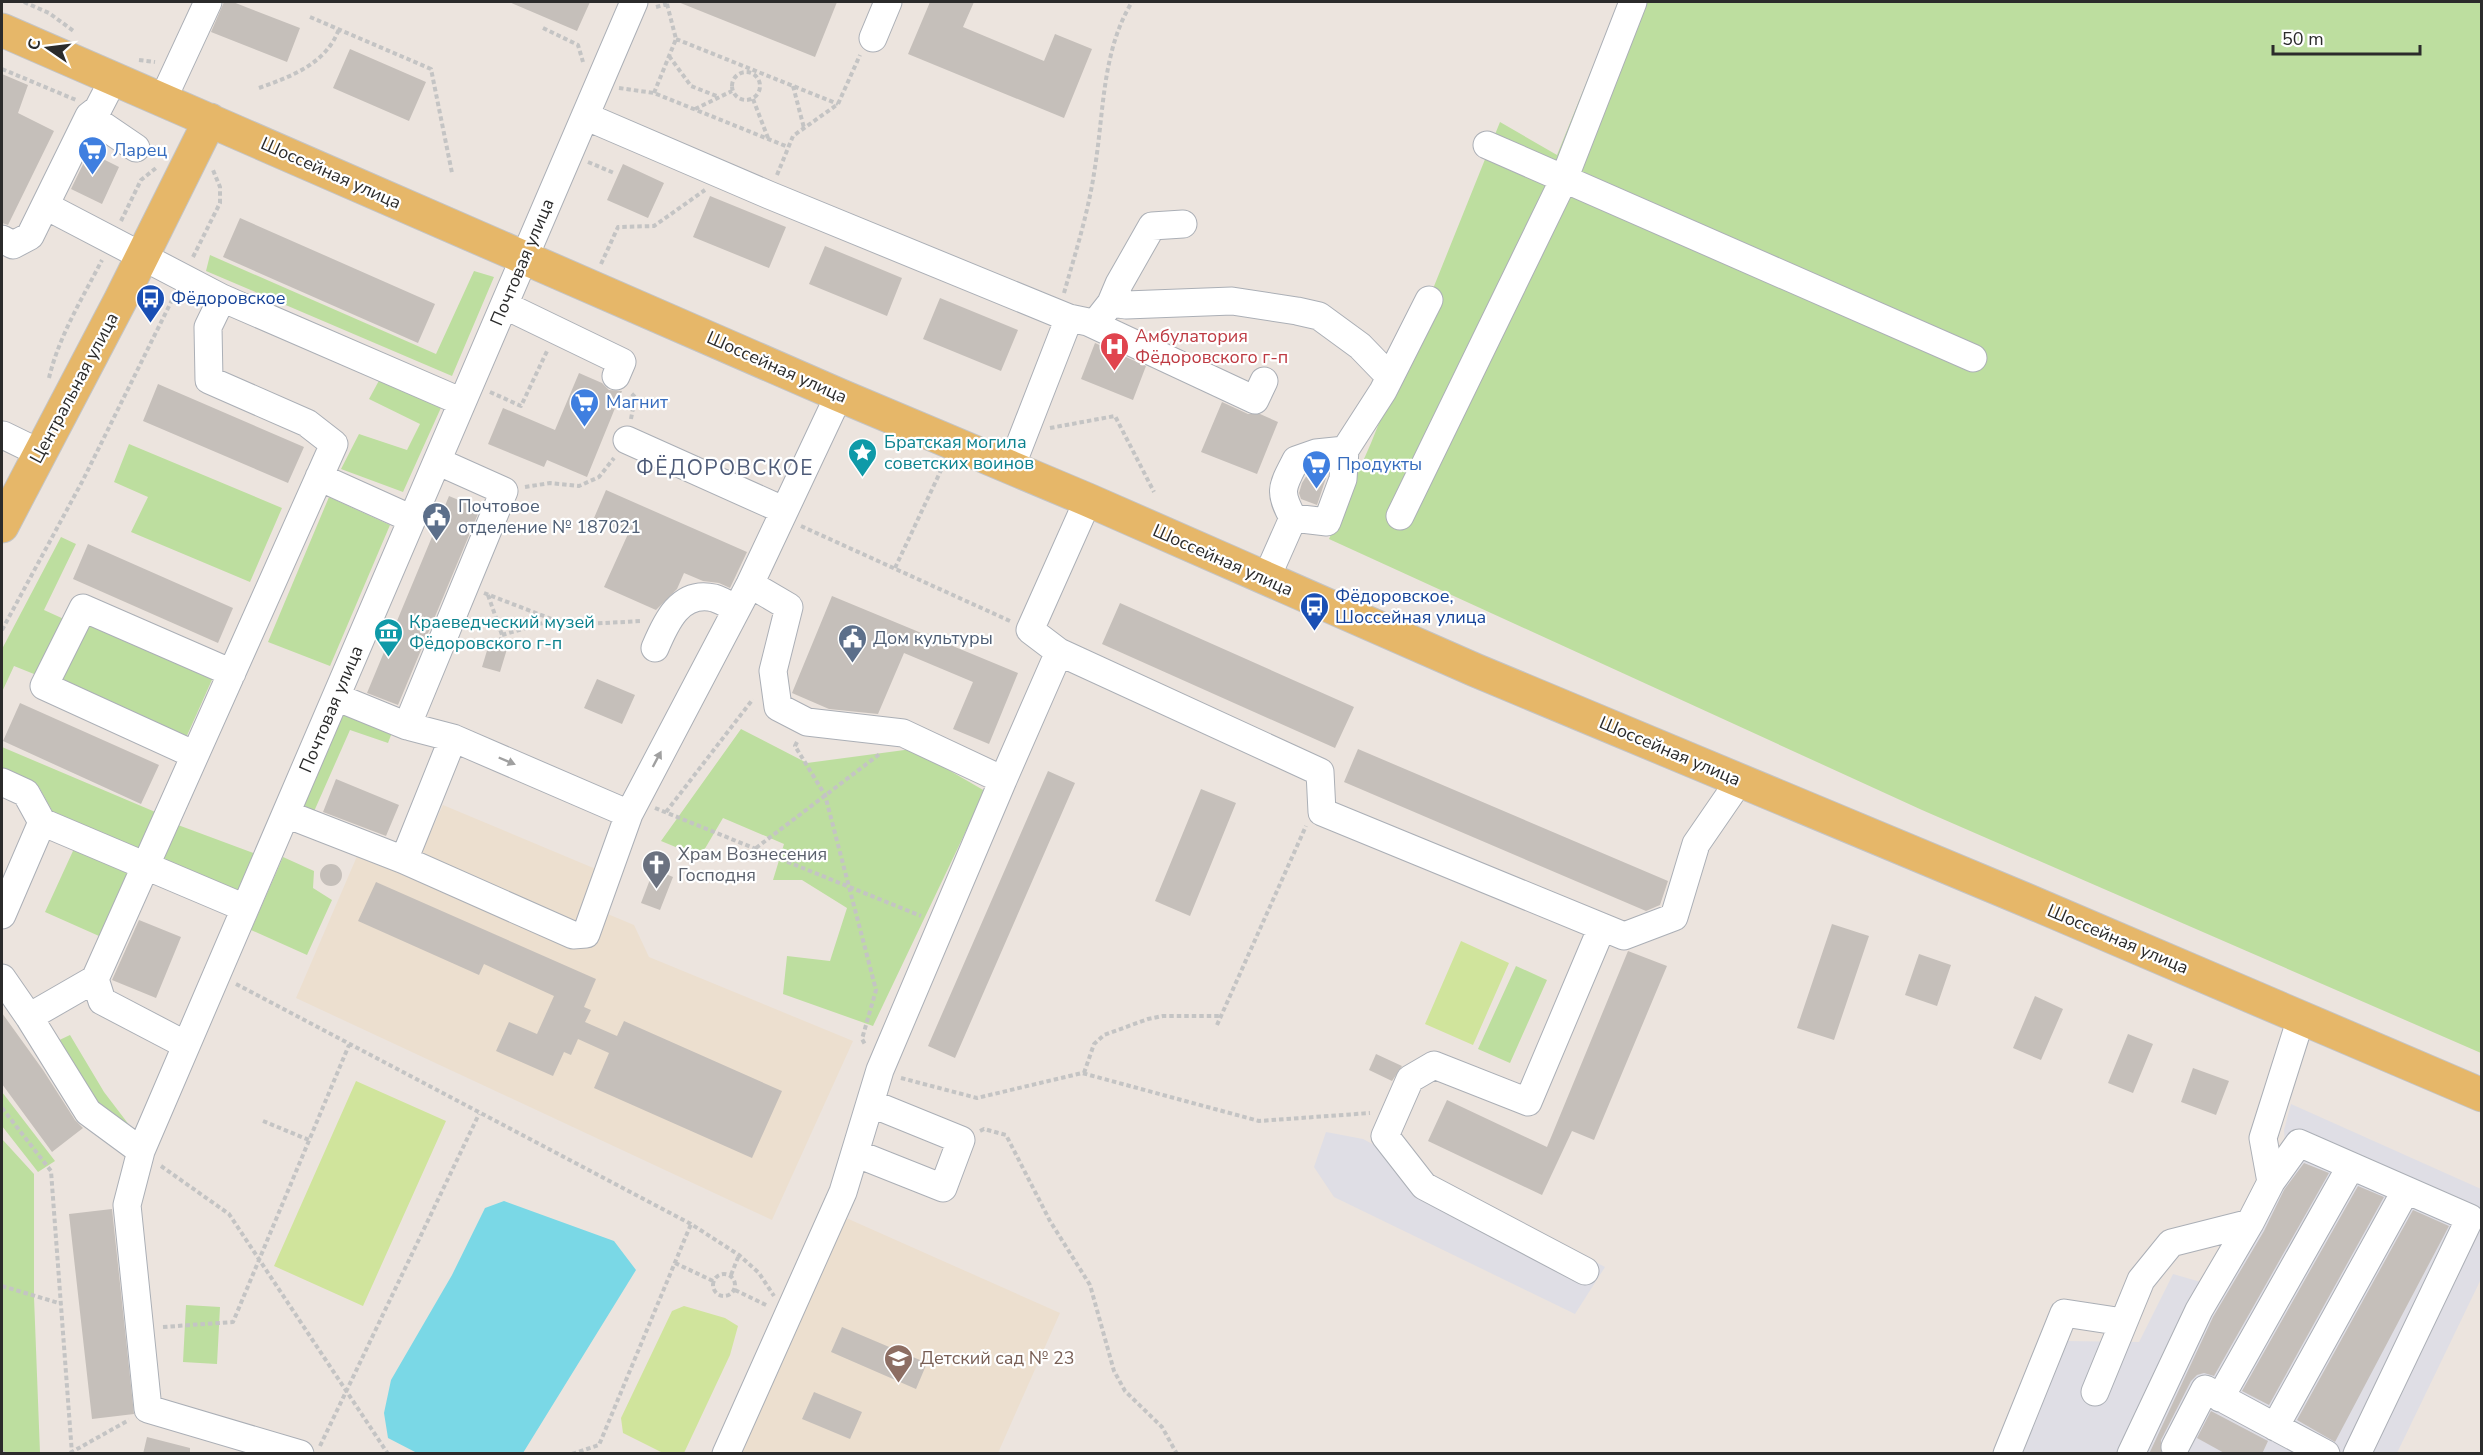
<svg xmlns="http://www.w3.org/2000/svg" width="2483" height="1455" font-family="'Nunito Sans',sans-serif">
<rect width="100%" height="100%" fill="#ece4de"/>
<path fill="#dfdee5" d="M2291 1104 2481 1189V1279L2397 1453 2012 1454 2065 1341 2139 1342 2173 1274 2211 1285 2286 1157 2284 1130Z
M1326 1132 1363 1139 1605 1267 1575 1314 1334 1197 1314 1167Z"/>
<path fill="#ecdfcf" d="M443 805 603 872 591 907 634 925 649 957 853 1041 772 1220 296 998 364 840 401 847 410 825 430 833Z
M844 1217 1060 1313 998 1453 739 1454Z"/>
<path fill="#bdde9f" d="M1619 2H2481V1053L1922 810 1329 539 1371 443 1500 122 1557 155Z
M210 255 436 354 474 271 494 277 452 376 206 271Z
M382 375 444 401 403 492 341 469 359 434 407 450 420 424 369 399Z
M129 444 282 508 250 582 131 532 148 497 114 482Z
M329 497 390 525 330 666 268 642Z
M61 537 76 544 44 610 66 620 39 676 14 666 2 692V649Z
M87 616 215 673 185 740 57 684Z
M341 711 393 730 388 743 350 730 312 816 301 812Z
M741 729 807 763 912 749 985 791 873 1026 783 994 787 956 830 961 847 908 802 880H773L784 844 723 818 700 857 661 841Z
M2 747 160 814 141 853 55 816 39 787 2 770Z
M178 825 256 854 240 893 162 862Z
M78 840 132 865 99 936 45 912Z
M283 857 314 871 313 888 332 900 307 955 251 930Z
M1516 966 1547 980 1510 1063 1478 1049Z
M70 1035 104 1092 136 1134 98 1109 51 1044Z
M2 1092 55 1161 38 1172 2 1126Z
M2 1139 34 1174V1297L40 1453H2Z
M186 1305 220 1307 217 1364 183 1362Z"/>
<path fill="#d0e49c" d="M1461 941 1509 963 1473 1045 1425 1024Z
M356 1081 446 1121 363 1306 274 1266Z
M684 1306 725 1318 738 1326 730 1355 684 1453H663L623 1433 621 1418 672 1311Z"/>
<path fill="#7ad8e6" d="M504 1201 614 1241 636 1270 523 1453H417L388 1438 384 1413 391 1380 452 1275 485 1208Z"/>
<path fill="#c5bfba" d="M224 2H233L300 28 287 62 211 32Z
M509 2H590L577 31Z
M678 2H837L815 57Z
M930 2H974L963 27 1044 61 1055 34 1092 49 1064 118 908 54Z
M350 49 426 82 409 121 333 88Z
M2 74 28 85 18 113 54 131 8 225 2 223Z
M89 152 119 167 102 204 71 189Z
M623 164 664 183 648 218 607 200Z
M710 196 786 227 769 268 693 237Z
M240 218 435 304 418 343 223 257Z
M825 246 902 278 887 316 809 284Z
M940 298 1018 330 1001 371 923 339Z
M1095 343 1146 366 1133 400 1081 379Z
M579 373 602 383 609 390 622 391 587 477 547 460 544 467 488 444 503 408 555 430Z
M158 384 304 447 288 483 143 421Z
M1222 402 1248 414H1260L1278 422 1257 474 1201 452Z
M1309 472 1326 478 1317 505 1301 499 1299 493 1302 483Z
M606 490 747 552 730 588 719 583 703 581 684 573 677 589 656 610 604 587 628 534 594 518Z
M449 496 480 509 398 705 367 693Z
M88 544 233 608 218 643 73 579Z
M832 596 1018 673 989 744 953 729 973 682 904 653 878 714 829 709 792 693Z
M1120 603 1354 707 1335 748 1102 644Z
M489 644 507 649 500 672 482 667Z
M597 679 635 695 622 724 584 708Z
M20 703 159 765 141 804 3 741Z
M1358 749 1668 881 1660 905 1646 911 1344 782Z
M1048 771 1075 783 955 1058 928 1046Z
M336 779 399 805 386 836 323 812Z
M1201 789 1236 803 1190 916 1155 901Z
M320 875a11 11 0 1 1 22 0a11 11 0 1 1-22 0Z
M654 869 673 877 660 910 641 903Z
M376 882 596 979 584 1007 591 1010 585 1022 617 1036 624 1021 782 1091 752 1158 594 1088 609 1053 578 1039 571 1055 564 1052 553 1076 496 1051 509 1022 537 1034 554 996 484 964 479 975 358 921Z
M139 920 181 937 156 998 112 980Z
M1832 924 1869 936 1834 1040 1797 1028Z
M1628 951 1667 966 1594 1140 1572 1131 1542 1195 1428 1141 1447 1100 1547 1147Z
M1919 954 1951 965 1937 1006 1905 995Z
M2035 996 2063 1009 2041 1060 2013 1048Z
M2 1013 43 1070 75 1120 83 1128 52 1152 2 1084Z
M2128 1034 2153 1044 2133 1093 2108 1083Z
M1376 1054 1402 1066 1392 1081 1369 1070Z
M2193 1068 2229 1081 2216 1115 2181 1102Z
M2304 1163 2329 1173 2214 1376 2204 1373 2197 1375 2191 1381 2161 1440V1454H2149L2213 1317 2264 1231 2284 1190Z
M2358 1186 2384 1197 2269 1405 2242 1391Z
M112 1209 134 1414 92 1419 69 1214Z
M2413 1210 2449 1226 2335 1442 2297 1420Z
M842 1327 927 1363 916 1389 831 1352Z
M814 1392 862 1412 850 1439 802 1419Z
M2211 1411 2268 1441 2262 1454H2226L2197 1438Z
M147 1437 190 1448V1454H143Z"/>
<g fill="none" stroke-linecap="round" stroke-linejoin="round">
<defs>
<path id="minor" d="M873 38 888 2
M163 99 208 2
M89 116 136 148
M585 116 769 195 1069 318 1088 322 1255 400 1264 381
M1487 145 1973 358
M2 239 13 245 30 236 89 116 98 109 114 78
M222 298 462 402
M1111 303 1126 305 1232 301 1297 311 1319 316 1360 346 1390 377
M504 305 622 362 616 376
M1100 317 1111 303 1119 284 1152 226 1183 224
M3 435 40 453
M627 440 783 510
M1011 467 1069 318
M319 477 412 519
M1400 516 1564 179 1633 2
M1293 518C1278 491 1282 487 1296 460L1316 453 1345 450
M1266 579 1293 518 1327 522 1343 479 1345 450 1383 391 1429 300
M750 584 789 607 773 671 778 707 807 722 903 733 1003 780 1059 652 1030 630 1088 500
M655 648C666 622 680 590 714 598 721 600 729 605 736 609
M1059 652 1320 772 1322 812 1624 936 1674 917 1696 844 1740 780
M336 697 407 726 453 738 629 814 750 584 839 395
M407 726 504 491 437 461
M195 755 44 686 83 608 232 673
M2 782 26 793 42 822 2 915
M286 814 404 860 573 935 586 934 629 814
M42 822 245 908
M404 860 453 738
M2 978 29 1017 95 979 334 444 307 423 209 380 208 327 222 298 46 206
M95 979 102 1001 186 1045
M29 1017 88 1112 141 1151 127 1205 148 1409 300 1454
M141 1151 634 2
M855 1153 943 1188 961 1140 870 1103
M2271 1182 2263 1138 2301 1018
M1585 1271 1424 1186 1385 1136 1410 1079 1434 1065 1528 1102 1602 927
M2095 1392 2141 1280 2171 1243 2250 1223
M2220 1398 2351 1166
M2275 1427 2406 1190
M2175 1447 2205 1389 2326 1454
M726 1454 843 1192 880 1070 1003 780
M2007 1454 2064 1313 2123 1322
M2131 1454 2199 1310 2250 1223 2271 1182 2299 1143 2470 1218 2357 1454"/>
<path id="major" d="M2 30 839 395 1088 500 1475 670 2026 900 2482 1095
M2 526 120 301 210 120"/>
</defs>
<use href="#minor" stroke="#abafb6" stroke-width="29"/>
<use href="#major" stroke="#c4c4c4" stroke-width="35"/>
<path stroke="#c4c4c4" stroke-width="4" stroke-dasharray="4.5 3" stroke-linecap="butt" d="M24 2 49 13 75 32
M656 7 667 4 668 2
M310 17 431 69 452 173
M543 28 578 45 583 62
M676 39 838 104
M669 56 691 86 719 97
M139 60 155 62
M2 69 76 100
M732 86a14 14 0 1 1 28 0a14 14 0 1 1-28 0Z
M793 86 804 128
M259 88C292 76 326 64 339 29
M619 88 654 93 788 147
M654 93 676 39 667 4
M753 99 768 138
M695 109 732 91
M588 162 614 173
M777 175 793 136 838 104 860 55
M121 221 141 180 156 168
M193 257 220 203V187L213 170
M601 264 618 227 654 226 705 190
M1064 293C1076 251 1089 210 1095 167 1104 111 1102 51 1132 2
M49 378C59 336 82 299 102 260
M490 392 521 406 548 349
M631 419 635 397 631 393
M1050 428 1115 416 1154 492
M525 487 550 483 579 486 599 477 614 458
M801 526 1010 621
M895 568 943 466
M484 593 567 625 642 621
M488 595 502 635 499 645
M2 630 83 480 174 296
M502 635 553 620
M797 742 795 746 825 795 876 990 862 1039 866 1046
M655 808 921 916
M666 812 753 699
M756 848 881 753
M236 984 691 1224 739 1255 759 1273 774 1296
M1217 1025 1306 826
M1084 1073 1094 1044 1104 1035 1148 1019 1163 1016H1221
M901 1078 977 1098 1082 1073 1259 1121 1370 1113
M2 1108 51 1171 72 1454
M263 1121 309 1140
M980 1131 984 1129 1006 1135 1050 1221 1090 1285 1114 1371 1125 1391 1162 1427 1177 1454
M161 1166 229 1214 388 1454
M675 1263 713 1281
M713 1285a11 11 0 1 1 22 0a11 11 0 1 1-22 0Z
M731 1275 739 1255
M2 1286 62 1304
M735 1290 768 1306
M163 1327 233 1322 349 1045
M320 1446 479 1114
M2 1452 5 1454
M70 1453 129 1420
M572 1454 599 1445 691 1224"/>
<use href="#minor" stroke="#fff" stroke-width="27"/>
<use href="#major" stroke="#e6b769" stroke-width="33"/>
</g>
<defs><path id="oneway-solid" d="M-6-.8H1V-3.2L6.5 0L1 3.2V.8H-6Z" transform="scale(1.5)"/></defs>
<g fill="#a0a0a0">
<use href="#oneway-solid" transform="translate(657 759) rotate(-62)"/>
<use href="#oneway-solid" transform="translate(507 761) rotate(23)"/>
</g>
<defs>
<symbol id="supermarket-pin" viewBox="-11 -11 22 30"><path d="M0 17L-7.5 6A9.5 9.5 0 1 1 7.5 6Z" fill="#3f7fe0" stroke="#fff"/><path d="M-6-5.5h2.5l.6 2H6L4.5 2H-2.5L-4.4-4H-6ZM-1.5 3.2a1.3 1.3 0 1 0 .1 0ZM3 3.2a1.3 1.3 0 1 0 .1 0Z" fill="#fff"/></symbol>
<symbol id="bus-pin" viewBox="-11 -11 22 30"><path d="M0 17L-7.5 6A9.5 9.5 0 1 1 7.5 6Z" fill="#1a4fb4" stroke="#fff"/><path d="M-5-6H5V4H4V6H2V4H-2V6H-4V4H-5ZM-3.5-4V0h7V-4ZM-3.5 1.2v1.5H-2V1.2ZM2 1.2v1.5H3.5V1.2Z" fill="#fff"/></symbol>
<symbol id="hospital-pin" viewBox="-11 -11 22 30"><path d="M0 17L-7.5 6A9.5 9.5 0 1 1 7.5 6Z" fill="#e0444e" stroke="#fff"/><path d="M-5-5h3v3.5h4V-5h3V5h-3V1.5h-4V5h-3Z" fill="#fff"/></symbol>
<symbol id="sight-pin" viewBox="-11 -11 22 30"><path d="M0 17L-7.5 6A9.5 9.5 0 1 1 7.5 6Z" fill="#0f9aa8" stroke="#fff"/><path d="M0-6L1.8-2.2L6-1.7L2.9 1.2L3.7 5.4L0 3.3L-3.7 5.4L-2.9 1.2L-6-1.7L-1.8-2.2Z" fill="#fff"/></symbol>
<symbol id="civic-pin" viewBox="-11 -11 22 30"><path d="M0 17L-7.5 6A9.5 9.5 0 1 1 7.5 6Z" fill="#5c6f8a" stroke="#fff"/><path d="M-.6-6.5H3V-4.5H.6V-3L4-1V1h2V6H-6V1h2V-1L-.6-3ZM-1.2 2.5V6h2.4V2.5Z" fill="#fff"/></symbol>
<symbol id="museum-pin" viewBox="-11 -11 22 30"><path d="M0 17L-7.5 6A9.5 9.5 0 1 1 7.5 6Z" fill="#0f9aa8" stroke="#fff"/><path d="M0-6L6-3V-2H-6V-3ZM-5-1h2V3h-2ZM-1-1h2V3h-2ZM3-1h2V3H3ZM-6 4H6V6H-6Z" fill="#fff"/></symbol>
<symbol id="church-pin" viewBox="-11 -11 22 30"><path d="M0 17L-7.5 6A9.5 9.5 0 1 1 7.5 6Z" fill="#6b7280" stroke="#fff"/><path d="M-1.2-6h2.4v3.5h3.3v2.4h-3.3V6h-2.4V-.1h-3.3v-2.4h3.3Z" fill="#fff"/></symbol>
<symbol id="school-pin" viewBox="-11 -11 22 30"><path d="M0 17L-7.5 6A9.5 9.5 0 1 1 7.5 6Z" fill="#8d6e63" stroke="#fff"/><path d="M0-5L7-2L0 1L-7-2ZM-4 1L0 2.5L4 1V4Q0 6-4 4Z" fill="#fff"/></symbol>
</defs>
<g fill-rule="evenodd">
<use href="#supermarket-pin" x="76" y="134" width="33" height="45"/>
<use href="#bus-pin" x="134" y="282" width="33" height="45"/>
<use href="#hospital-pin" x="1098" y="330" width="33" height="45"/>
<use href="#supermarket-pin" x="568" y="386" width="33" height="45"/>
<use href="#sight-pin" x="846" y="436" width="33" height="45"/>
<use href="#supermarket-pin" x="1300" y="448" width="33" height="45"/>
<use href="#civic-pin" x="420" y="500" width="33" height="45"/>
<use href="#bus-pin" x="1298" y="590" width="33" height="45"/>
<use href="#museum-pin" x="372" y="616" width="33" height="45"/>
<use href="#civic-pin" x="836" y="622" width="33" height="45"/>
<use href="#church-pin" x="640" y="848" width="33" height="45"/>
<use href="#school-pin" x="882" y="1342" width="33" height="45"/>
</g>
<g text-anchor="middle" stroke-width="4.5" stroke-linejoin="round" paint-order="stroke">
<g font-size="18" fill="#366cbe" stroke="#fff" text-anchor="start">
<text x="113" y="156">Ларец</text>
<text x="606" y="408">Магнит</text>
<text x="1337" y="470">Продукты</text>
</g>
<g font-size="18" fill="#2b2b2b" stroke="#fff">
<text transform="translate(331 173) rotate(24)" y="6">Шоссейная улица</text>
<text transform="translate(522 262) rotate(-67)" y="6">Почтовая улица</text>
<text transform="translate(777 367) rotate(24)" y="6">Шоссейная улица</text>
<text transform="translate(74 388) rotate(-62)" y="6">Центральная улица</text>
<text transform="translate(1223 560) rotate(24)" y="6">Шоссейная улица</text>
<text transform="translate(331 709) rotate(-67)" y="6">Почтовая улица</text>
<text transform="translate(1670 751) rotate(23)" y="6">Шоссейная улица</text>
<text transform="translate(2118 939) rotate(23)" y="6">Шоссейная улица</text>
</g>
<g font-size="18" fill="#164399" stroke="#fff" text-anchor="start">
<text x="171" y="304">Фёдоровское</text>
<text x="1335" y="602">Фёдоровское,<tspan x="1335" dy="21">Шоссейная улица</tspan></text>
</g>
<g font-size="18" fill="#be3a42" stroke="#fff" text-anchor="start">
<text x="1135" y="342">Амбулатория<tspan x="1135" dy="21">Фёдоровского г-п</tspan></text>
</g>
<g font-size="18" fill="#0d838f" stroke="#fff" text-anchor="start">
<text x="884" y="448">Братская могила<tspan x="884" dy="21">советских воинов</tspan></text>
<text x="409" y="628">Краеведческий музей<tspan x="409" dy="21">Фёдоровского г-п</tspan></text>
</g>
<g font-size="18" fill="#4e5e75" stroke="#fff" text-anchor="start">
<text x="458" y="512">Почтовое<tspan x="458" dy="21">отделение № 187021</tspan></text>
<text x="873" y="644">Дом культуры</text>
</g>
<g font-size="18" fill="#5b616d" stroke="#fff" text-anchor="start">
<text x="678" y="860">Храм Вознесения<tspan x="678" dy="21">Господня</tspan></text>
</g>
<g font-size="18" fill="#785e54" stroke="#fff" text-anchor="start">
<text x="920" y="1364">Детский сад № 23</text>
</g>
<g font-size="21" letter-spacing="1.5" fill="#4f5c79" stroke="#fff">
<text x="725" y="475">ФЁДОРОВСКОЕ</text>
</g>
</g>
<rect width="2483" height="1455" fill="none" stroke="#2b2b2b" stroke-width="6"/>
<g transform="translate(48 48) rotate(284)" stroke="#ffffff" stroke-width="4.5" paint-order="stroke">
<path d="M0-4.5L10 22L0 15L-10 22Z" fill="#2b2b2b"/>
<text y="-9" font-size="16" font-weight="bold" text-anchor="middle" fill="#2b2b2b">С</text>
</g>
<path d="M2273 45v9h147v-9" fill="none" stroke="#2b2b2b" stroke-width="3"/>
<text x="2282" y="45" font-size="18" fill="#2b2b2b" stroke="#ffffff" stroke-width="4.5" paint-order="stroke">50 m</text>
</svg>
